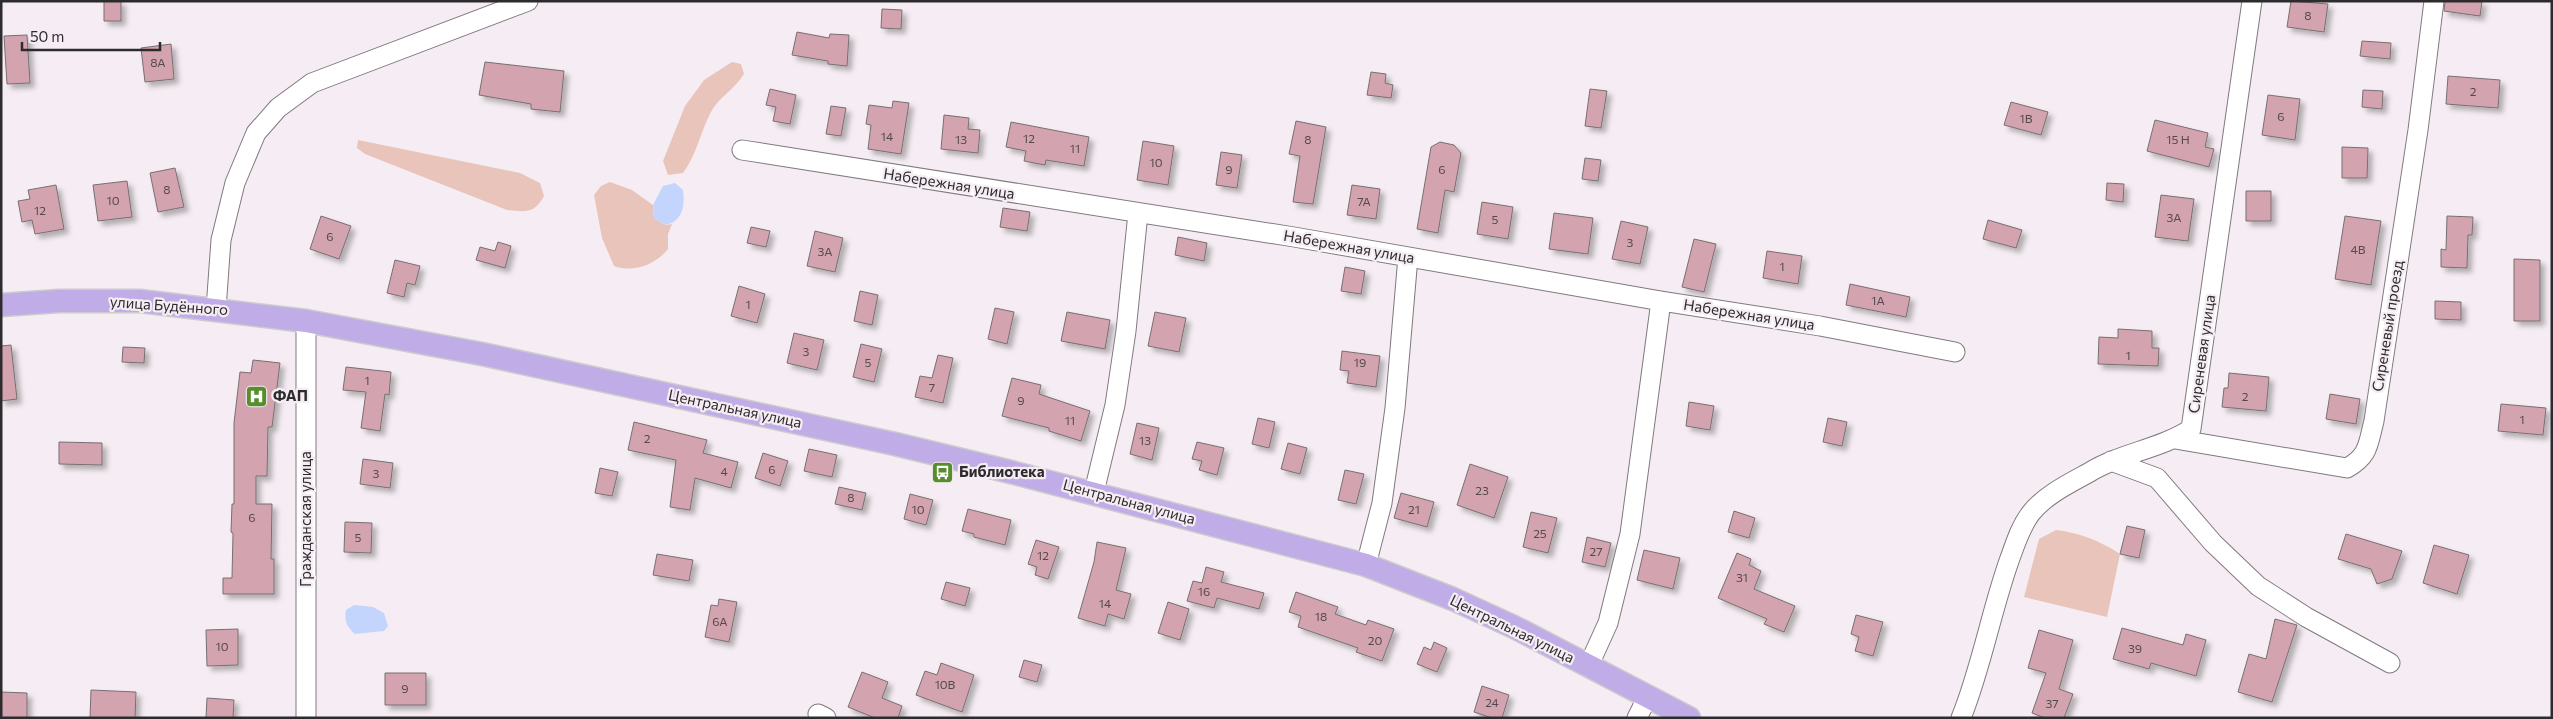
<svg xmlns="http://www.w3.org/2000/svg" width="2553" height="719" font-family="Commissioner,sans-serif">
<defs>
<filter id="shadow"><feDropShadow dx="4.5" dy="4.5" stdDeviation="2.5" flood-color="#0004"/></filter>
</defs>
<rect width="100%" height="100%" fill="#f5edf3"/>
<path fill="#e9c4ba" d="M732 62 741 64 744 74C735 89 718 98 711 112 700 133 697 154 683 173L668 175 663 161 685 106 704 80Z
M358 140 520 173 540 183 544 196C534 214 526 212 507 210L365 154 357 148Z
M610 182 632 190 653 205 654 218 665 225 672 224 668 234V249C655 265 634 273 614 266L602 238 594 195 601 186Z
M2056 530C2081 533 2100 541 2120 554L2107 617 2024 597 2039 539Z"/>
<path fill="#c3d5fc" d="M675 183 683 190C685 205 683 222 665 225L654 218 653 205 663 186Z
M354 605 373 607 384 613 388 626 384 631 355 634C347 627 344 621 346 610Z"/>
<path fill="#d3a4af" stroke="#786e70" filter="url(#shadow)" d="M104 1H121V21H104Z
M2291 1 2328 4 2324 32 2287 27Z
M2445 1H2482L2480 16 2444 11Z
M882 9 902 10 901 29 881 28Z
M797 32 829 38 830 34 849 35 847 66 828 64V61L792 55Z
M27 35 30 83 7 84 4 36Z
M2362 41 2391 43 2390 59 2360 56Z
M171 44 174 79 145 82 141 48Z
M485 62 564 71 560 112 531 109V104L479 95Z
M1371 72 1386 74 1385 83 1393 85 1391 98 1367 95Z
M2448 76 2500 80 2498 108 2446 104Z
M770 89 796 95 790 124 773 121 776 107 766 105Z
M1590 89 1607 91 1601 128 1585 126Z
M2363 90 2383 91 2382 109 2362 107Z
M2268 95 2300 99 2295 140 2262 135Z
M893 101 909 103 901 154 868 149 871 125 866 124 869 105 892 108Z
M2011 102 2048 112 2041 135 2004 125Z
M831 106 846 108 841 136 826 134Z
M944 115 969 118 968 129 980 130 978 153 941 149Z
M2155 120 2208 133 2205 147 2214 149 2209 167 2147 151Z
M1296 121 1326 127 1313 204 1293 202 1300 156 1289 154Z
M1011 122 1089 137 1084 166 1046 160 1045 165 1024 161 1026 151 1006 147Z
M1143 141 1174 146 1168 185 1137 180Z
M1440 142 1454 145 1461 153 1454 192 1445 190 1438 233 1417 229 1431 147Z
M2342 147 2368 148 2367 178H2342Z
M1221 152 1242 155 1237 188 1216 185Z
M1585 158 1601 160 1598 181 1582 179Z
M175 168 184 207 158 212 150 173Z
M127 181 132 217 98 221 93 185Z
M2107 183 2124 184 2123 202 2106 200Z
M56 185 64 229 35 234 32 220 22 222 18 201 30 199 28 190Z
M1352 185 1380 189 1376 219 1347 215Z
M2246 191H2271V221H2246Z
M2161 195 2194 199 2188 241 2155 237Z
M1482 202 1513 207 1508 239 1477 234Z
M1003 208 1030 212 1027 231 1000 227Z
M1554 213 1593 218 1588 254 1549 249Z
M321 216 351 226 339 259 310 249Z
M2345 216 2381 221 2371 285 2335 279Z
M2447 216 2473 217 2472 235H2468L2467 268 2441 267V249L2446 250Z
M1988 220 2022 230 2016 248 1983 239Z
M1621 221 1648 227 1640 264 1612 259Z
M751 227 770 231 766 247 747 243Z
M815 231 843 238 835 272 807 266Z
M1178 237 1207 243 1204 261 1175 255Z
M1694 239 1716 244 1704 292 1682 287Z
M498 242 511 246 505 268 476 260 480 247 495 251Z
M1767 251 1802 256 1798 284 1763 278Z
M2514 259 2540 260V321H2514Z
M395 260 420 266 415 285 407 283 404 297 387 293Z
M1345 267 1365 271 1361 294 1341 291Z
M1850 284 1910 297 1906 317 1846 305Z
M739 286 765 294 757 323 731 316Z
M860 291 878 295 872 325 854 321Z
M2435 301 2461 302V320L2435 319Z
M995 308 1014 312 1007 344 988 339Z
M1067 312 1110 320 1105 349 1061 341Z
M1155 312 1186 318 1179 352 1148 346Z
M2118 329 2152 331V348H2159L2158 366 2098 364 2099 337 2118 338Z
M794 333 824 340 817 370 787 363Z
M861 344 882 349 874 382 853 377Z
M11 345 17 399 1 401V346Z
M123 347 145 348 144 363 122 362Z
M1342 351 1380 356 1376 387 1347 383 1349 371 1340 370Z
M938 355 953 358 943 403 915 397 920 376 932 378Z
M253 360 280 363 272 427H268L267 476H256V504H272L271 559H274V594H223V578H232L233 533 231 532 232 504H234V423L240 372 251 373Z
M346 367 391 372 389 395 385 394 380 431 361 428 366 392 343 390Z
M2229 373 2269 377 2266 411 2222 407 2224 388H2228Z
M1012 378 1041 385 1039 394 1090 411 1081 441 1049 431V428L1002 416Z
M2330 394 2360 399 2356 424 2326 419Z
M1689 402 1714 406 1710 430 1686 426Z
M2501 404 2546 408 2543 435 2498 431Z
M1258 418 1275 422 1269 448 1252 444Z
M1828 418 1847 422 1842 446 1823 442Z
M634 422 707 440 703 453 738 462 731 488 695 478 690 510 670 507 676 460 628 450Z
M1137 423 1159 428 1152 460 1130 454Z
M59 442 102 443V465L59 464Z
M1197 442 1224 448 1217 475 1199 470 1202 461 1192 459Z
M1288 443 1307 448 1300 474 1281 469Z
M809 449 837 455 832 477 804 471Z
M763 453 788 461 780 486 755 478Z
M363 459 393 463 390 488 360 484Z
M1470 464 1508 477 1494 518 1457 505Z
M600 468 618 472 612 496 595 493Z
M1345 470 1364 474 1356 504 1338 500Z
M839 487 866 493 862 510 835 504Z
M1401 493 1434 502 1427 527 1394 518Z
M910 494 933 500 926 525 904 519Z
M968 509 1011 520 1005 545 974 537V534L962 531Z
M1734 511 1755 518 1749 538 1728 532Z
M1531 512 1557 518 1548 553 1523 547Z
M345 522 372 523 371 553 344 552Z
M2127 526 2145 530 2139 558 2120 554Z
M2346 534 2402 551 2392 579 2377 584 2371 569 2338 559Z
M1587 537 1611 543 1605 567 1582 562Z
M1036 540 1059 547 1048 579 1035 575 1037 567 1028 564Z
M1097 542 1126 548 1116 590 1131 594 1124 619 1108 614 1105 626 1078 618 1094 562Z
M2434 545 2469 555 2457 594 2423 583Z
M1644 550 1680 558 1673 589 1637 580Z
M1737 553 1751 559 1749 565 1761 571 1754 589 1795 606 1784 632 1764 624 1767 619 1718 598Z
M657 554 693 560 689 581 653 575Z
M1206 567 1224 572 1221 582 1264 593 1259 609 1217 598 1214 608 1187 601 1193 581 1202 583Z
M946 582 970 588 965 606 941 599Z
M1296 592 1338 607 1335 614 1366 625 1368 620 1394 629 1382 661 1356 652 1358 648 1298 627 1301 616 1289 612Z
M719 599 737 602 729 642 705 637 711 605 718 606Z
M1168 602 1189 609 1180 640 1158 633Z
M1856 615 1883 622 1873 656 1855 651 1859 637 1851 634Z
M2275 619 2297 625 2272 702 2238 692 2249 654 2266 659Z
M2122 628 2183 645 2186 634 2206 640 2196 676 2151 663 2149 669 2113 659Z
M238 629V665L207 666 206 630Z
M2039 630 2073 640 2059 689 2073 694 2064 718H2045L2032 713 2046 673 2028 668Z
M1434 642 1447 648 1437 672 1417 664 1424 647 1431 650Z
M1024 660 1042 665 1037 682 1019 677Z
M941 663 974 675 962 712 916 695 925 671 937 675Z
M862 672 888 682 882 698 902 706 898 718H875L848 707Z
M385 673H426V705H385Z
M1482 686 1509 695 1502 718H1492L1474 712Z
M91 690 136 692 135 718H90Z
M1 692 27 693V718H1Z
M207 698 234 700 233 718H206Z"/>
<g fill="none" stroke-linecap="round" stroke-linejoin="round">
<defs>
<path id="minor" d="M742 150 1294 237 1661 301 1820 326 1955 352
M216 309 221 240 235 183 256 133 278 108 312 83 528 1
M306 321V718
M2175 439 2347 468C2369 456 2368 444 2374 421L2418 130 2434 1
M2111 461 2157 478 2213 543 2258 586 2306 617 2390 663
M1094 492 1115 405 1126 331 1138 213
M1366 565 1382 503 1395 408 1408 257
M1588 667 1608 623 1630 534 1661 301
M818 714 826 718
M1637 718 1647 698
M1961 718C1981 669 1991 612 2009 561 2015 545 2020 527 2031 513 2045 495 2070 483 2090 472 2121 453 2160 449 2191 429L2252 1"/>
<path id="major" d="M1 305 59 301H140L306 321 482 354 895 444 1011 472 1366 565 1453 599 1514 627 1689 718"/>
</defs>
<use href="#minor" stroke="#80797f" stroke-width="21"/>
<use href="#major" stroke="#cdcccd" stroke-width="25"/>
<use href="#minor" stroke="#fff" stroke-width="19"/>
<use href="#major" stroke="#c0ace6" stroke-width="22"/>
</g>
<defs>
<symbol id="hospital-square" viewBox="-11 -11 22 22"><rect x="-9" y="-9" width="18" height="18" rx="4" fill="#558e2b" stroke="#f5edf3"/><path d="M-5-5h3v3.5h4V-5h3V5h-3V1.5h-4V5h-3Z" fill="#fff"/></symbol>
<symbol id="bus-square" viewBox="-11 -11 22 22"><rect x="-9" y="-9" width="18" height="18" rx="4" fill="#558e2b" stroke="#f5edf3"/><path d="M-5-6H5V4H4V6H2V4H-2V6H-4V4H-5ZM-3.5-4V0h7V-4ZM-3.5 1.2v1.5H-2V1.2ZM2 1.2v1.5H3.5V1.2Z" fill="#fff"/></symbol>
</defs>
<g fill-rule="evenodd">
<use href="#hospital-square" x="244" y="384" width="25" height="25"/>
<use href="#bus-square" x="930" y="460" width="25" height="25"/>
</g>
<g text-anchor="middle" stroke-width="4.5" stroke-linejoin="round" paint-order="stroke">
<g font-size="12" fill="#56494e">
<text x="2308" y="20">8</text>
<text x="158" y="67">8А</text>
<text x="2473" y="96">2</text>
<text x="2281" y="121">6</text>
<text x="2026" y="123">1В</text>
<text x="887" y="141">14</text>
<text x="1029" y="143">12</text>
<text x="961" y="144">13</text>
<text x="1308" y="144">8</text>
<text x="2178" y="144">15 Н</text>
<text x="1075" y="153">11</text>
<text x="1156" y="167">10</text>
<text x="1229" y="174">9</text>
<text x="1442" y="174">6</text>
<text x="167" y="194">8</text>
<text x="113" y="205">10</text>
<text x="1364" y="206">7А</text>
<text x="40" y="215">12</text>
<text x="2174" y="222">3А</text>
<text x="1495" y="224">5</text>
<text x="330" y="241">6</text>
<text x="1630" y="247">3</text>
<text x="2358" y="254">4В</text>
<text x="825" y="256">3А</text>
<text x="1782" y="271">1</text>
<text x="1878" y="305">1А</text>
<text x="748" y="309">1</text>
<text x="806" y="356">3</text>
<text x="2128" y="360">1</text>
<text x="868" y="367">5</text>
<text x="1360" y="367">19</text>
<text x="367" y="385">1</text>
<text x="932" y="392">7</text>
<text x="2245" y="401">2</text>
<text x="1021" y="405">9</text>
<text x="2522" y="424">1</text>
<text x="1070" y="425">11</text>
<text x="647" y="443">2</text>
<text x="1145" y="445">13</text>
<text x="772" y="474">6</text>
<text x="724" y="476">4</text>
<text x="376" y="478">3</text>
<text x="1482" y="495">23</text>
<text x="851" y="502">8</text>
<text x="918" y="514">10</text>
<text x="1414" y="514">21</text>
<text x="252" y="522">6</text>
<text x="1540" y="538">25</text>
<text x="358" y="542">5</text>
<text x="1596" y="556">27</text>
<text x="1043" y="560">12</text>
<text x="1742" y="582">31</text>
<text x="1204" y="596">16</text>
<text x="1105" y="608">14</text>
<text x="1321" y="621">18</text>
<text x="720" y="626">6А</text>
<text x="1375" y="645">20</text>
<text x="222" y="651">10</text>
<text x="2135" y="653">39</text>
<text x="945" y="689">10В</text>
<text x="405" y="693">9</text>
<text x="1492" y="707">24</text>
<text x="2052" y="708">37</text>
</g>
<g font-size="15" fill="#2d2b2d" stroke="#f5edf3">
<text transform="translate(949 184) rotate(9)" y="5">Набережная улица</text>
<text transform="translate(1349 247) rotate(10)" y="5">Набережная улица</text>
<text transform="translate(169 306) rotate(4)" y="5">улица Будённого</text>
<text transform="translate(1749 315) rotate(9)" y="5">Набережная улица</text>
<text transform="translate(2388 326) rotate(-81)" y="5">Сиреневый проезд</text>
<text transform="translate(2202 354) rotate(-82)" y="5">Сиреневая улица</text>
<text transform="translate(735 409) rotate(12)" y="5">Центральная улица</text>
<text transform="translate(1129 502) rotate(15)" y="5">Центральная улица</text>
<text transform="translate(306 519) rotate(-90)" y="5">Гражданская улица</text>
<text transform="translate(1512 629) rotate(26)" y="5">Центральная улица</text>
</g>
<g font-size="15" font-weight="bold" fill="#2d2b2d" stroke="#f5edf3" text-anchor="start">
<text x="273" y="401">ФАП</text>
<text x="959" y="477">Библиотека</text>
</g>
</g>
<rect width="2553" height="719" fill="none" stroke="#2d2b2d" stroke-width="5"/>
<path d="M22 42v8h138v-8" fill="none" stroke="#2d2b2d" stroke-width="2.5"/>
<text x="30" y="42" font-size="15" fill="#2d2b2d" stroke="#f5edf3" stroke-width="4" paint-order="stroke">50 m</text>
</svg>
